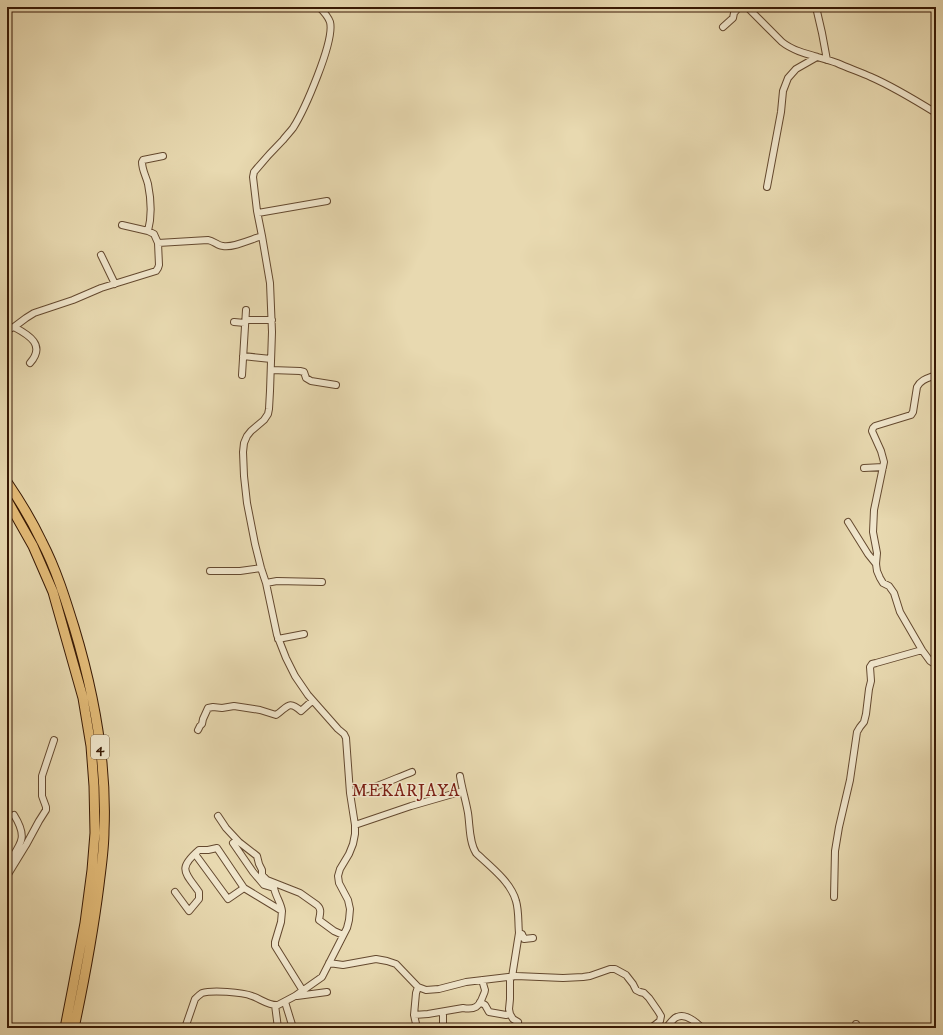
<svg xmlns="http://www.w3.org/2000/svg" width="943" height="1035" font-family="'IM FELL DW Pica',serif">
<rect width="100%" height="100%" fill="#e8d9b0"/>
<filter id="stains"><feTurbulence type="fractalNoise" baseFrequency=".005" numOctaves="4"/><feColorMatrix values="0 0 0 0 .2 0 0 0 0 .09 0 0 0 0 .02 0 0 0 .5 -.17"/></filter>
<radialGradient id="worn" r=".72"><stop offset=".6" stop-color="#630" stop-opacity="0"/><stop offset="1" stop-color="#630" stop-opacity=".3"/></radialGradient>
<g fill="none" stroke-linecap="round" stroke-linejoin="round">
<defs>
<path id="minor" d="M747 7 782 42C797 54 819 56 837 63 848 68 860 72 871 77 894 87 915 100 936 113
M816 7 822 33 827 60
M723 27 733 18 734 13 739 7
M767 187 781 112 783 91 788 78 796 69 817 57
M258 213 327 201
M122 225 148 231
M262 236 257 211 253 177 254 172C263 161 273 150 283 140 286 136 290 132 293 128 304 111 335 41 330 22 328 16 323 11 319 7
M158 243 154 234 148 231C152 216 151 199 148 184 146 176 142 170 142 162L143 160 163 156
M101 255 115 284
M246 320H272
M234 322 245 323
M14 327C29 335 46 345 30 363
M7 330 14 327 26 318 34 313 73 300 101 288 156 271 158 268 159 265 158 243 208 240C214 241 218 246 223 246 233 248 252 239 262 236L270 283 272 332 270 391 269 409 268 414 264 420 251 431 247 436 244 443 243 452 244 476 247 503 255 544 261 568 266 583 277 635 286 658 295 676 308 695 338 729 344 734 346 738 350 793 355 825V834L353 844 349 854 340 869 338 876 339 883 348 900 350 909 349 920 347 928 322 977 295 996 278 1005C269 1006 261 999 252 996 242 992 212 990 202 993 199 995 197 997 195 999L185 1028
M243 356 271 359
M271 370 300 371 304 372 306 378 311 381 336 385
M242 375 246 310
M936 375C929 378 921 379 917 387L913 412 911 415 875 426 873 428 872 431 881 451 884 462 874 510 873 532 877 553 876 564 877 571 880 578 883 583 889 586 894 593 900 612 922 650 930 661 936 665
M864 468 883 467
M848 522 868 554 876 564
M210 571H240L261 568
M266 583 277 581 322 582
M278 639 304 634
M198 730 200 726 202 724 203 719 208 708 213 707 222 708 234 706 260 710 276 715C287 708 288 699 301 711L312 701
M460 776C462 789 466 801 468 813 470 826 469 842 476 853 490 866 511 882 516 901 519 911 518 923 519 933
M350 793C372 790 391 780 412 772
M218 816 226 828 239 842 257 856 259 864 262 870V875L267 880 300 893 317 905C322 909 320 914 319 920L334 931 343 935
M355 825 411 806 463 791
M233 843 253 872 264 885 274 888C276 897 281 903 282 911
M195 854 228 899 244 888
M7 865C20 844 29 839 14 815
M7 876 26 845 39 821 46 810V807L42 796V776L54 740
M175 892 189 911 199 899V892C185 872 177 869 199 850H208L217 848 244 888 282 911 281 922 275 942V946L303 991
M834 897 835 851 839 827 850 780 857 732 860 727 864 722 866 714 869 689 871 681 870 667 872 664 876 663 922 650
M329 963 343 965 376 959 387 961 396 964 418 987 426 990 439 989 466 982 516 976 563 978 583 977 590 976 610 969H615L626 975 633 984 636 990 640 992 644 993 649 998 658 1011 661 1016 660 1021 651 1028
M510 977V999L509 1009 510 1014 513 1019 518 1022
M512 977 519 933 522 934 524 939 533 938
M297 996 327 992
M285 1002 293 1028
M480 1002 485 1005 489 1012 506 1015 510 1014
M275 1005 278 1028
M443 1012V1028
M414 1015 428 1014 463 1008C475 1010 479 1007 483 996 484 994 485 992 485 990 484 987 483 983 482 980
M856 1024V1028
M417 1028 414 1015 416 993 418 987
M666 1028C669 1025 673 1018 677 1017 685 1013 696 1022 702 1028"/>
<path id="highway" d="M7 482C20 501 32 521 42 542 56 569 65 598 74 627 94 693 107 762 104 831 104 849 101 868 99 885 93 933 84 981 74 1028
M7 500 33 546 53 592 83 698 91 746 94 786 95 833 92 870 85 923 73 987 65 1028"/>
</defs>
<use href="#minor" stroke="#64492f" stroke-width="8"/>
<use href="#highway" stroke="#381904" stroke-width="11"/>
<use href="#minor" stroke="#f0e6cc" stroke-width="6"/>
<use href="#highway" stroke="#e4bc78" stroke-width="9"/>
</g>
<g text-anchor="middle" stroke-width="3" stroke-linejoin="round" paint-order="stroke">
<rect fill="#f0e6cc" stroke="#6f5640" stroke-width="1" x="91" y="735" width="18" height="24" rx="3"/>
<g font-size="14" font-weight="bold" fill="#381904">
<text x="100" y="752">4</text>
</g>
<g font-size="17" letter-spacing="1" fill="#7a1f14" stroke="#f0e6cc">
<text x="406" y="796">MEKARJAYA</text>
</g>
</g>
<rect width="943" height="1035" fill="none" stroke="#e8d9b0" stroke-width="24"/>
<rect x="8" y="8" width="927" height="1019" fill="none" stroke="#381904" stroke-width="2"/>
<rect x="12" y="12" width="919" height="1011" fill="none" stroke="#381904"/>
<rect width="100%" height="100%" filter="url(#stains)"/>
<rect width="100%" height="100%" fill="url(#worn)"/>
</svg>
